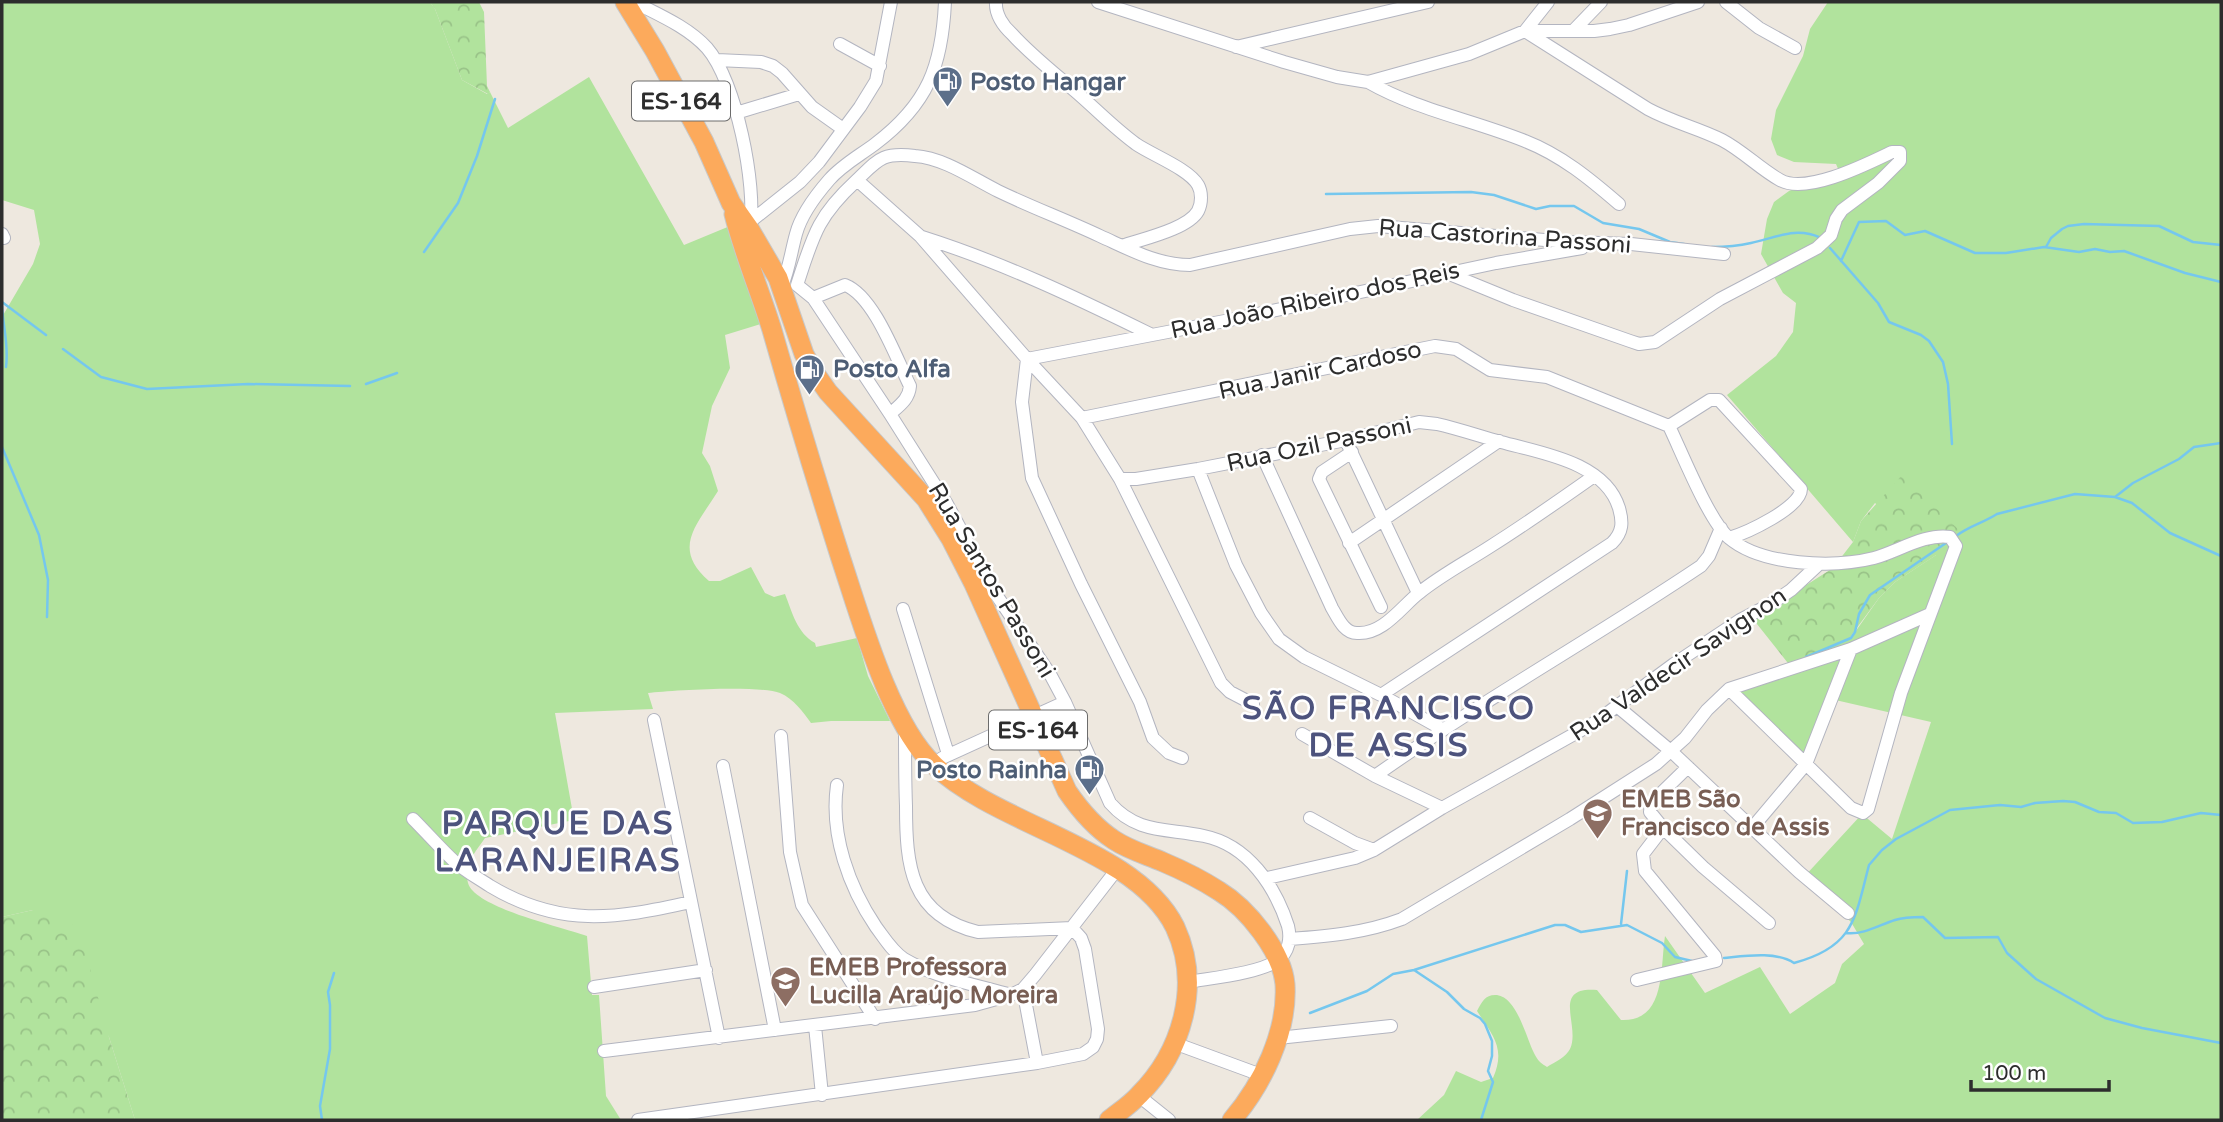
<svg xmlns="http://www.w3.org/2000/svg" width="2223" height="1122" font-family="'Varela Round',sans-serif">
<defs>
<pattern id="forest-crowns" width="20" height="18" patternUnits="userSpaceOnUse" patternTransform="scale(1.75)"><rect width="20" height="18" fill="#b1e39d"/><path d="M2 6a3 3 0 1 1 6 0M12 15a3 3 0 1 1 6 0" fill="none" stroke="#99c388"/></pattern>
</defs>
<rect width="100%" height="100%" fill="#eee8df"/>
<path fill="#b1e39d" d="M2 2H430L435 9 462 80 487 94 490 92 508 128 589 77 684 245 730 226 764 323 725 335 730 368 712 406 702 453 710 466 718 491C697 525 671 548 709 581H720L751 567 765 593 774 597 785 594C792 612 797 633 815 643L816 647 857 638 868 676 890 721H831L811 723C803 712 794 699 780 693 760 685 672 690 648 693L653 709 555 713 574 820 485 838C476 851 463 865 468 883 475 908 563 927 587 936L592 995H599L606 1096 621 1120H135L109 1037 33 910 2 917V317L33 264 40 244 34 210 2 200Z
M1828 2H2221V1120H1417L1444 1095 1456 1071 1481 1082 1493 1078C1506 1048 1493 1036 1477 1011 1482 1001 1486 994 1497 995 1518 998 1526 1039 1535 1055 1538 1061 1542 1064 1547 1067 1555 1062 1566 1057 1570 1049 1581 1026 1550 986 1597 990L1621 1020C1666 1022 1660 969 1665 936L1705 993 1760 967 1790 1014 1835 983 1842 964 1864 944 1851 922 1803 878 1862 814 1892 839 1931 722 1831 699 1809 758 1737 691 1853 635 1879 598 1895 582 1936 555 1875 503 1861 521 1853 542 1727 395 1776 356 1793 332 1796 303 1783 293 1761 254 1767 219 1774 202 1789 191 1839 171 1836 164 1794 162 1777 155 1771 139 1776 110 1803 56 1810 29Z"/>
<path fill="url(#forest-crowns)" d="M430 2H479L484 12 487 86 490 92 488 94 462 80 435 9Z
M1902 475 1960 531 1953 544 1895 582 1879 598 1842 648 1791 667 1753 619 1833 568 1853 542 1861 521Z
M51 909 69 920 81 936 109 1037 135 1120H2V917L33 910Z"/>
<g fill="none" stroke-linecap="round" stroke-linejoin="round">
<path stroke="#75c7ee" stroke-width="2.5" d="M1326 194 1471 192 1494 195 1536 209 1550 206H1574L1603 223 1639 229 1670 242 1684 244
M1712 247C1725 247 1738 246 1751 243 1776 238 1795 226 1821 238
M2046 247 2051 238 2062 229 2068 226 2084 224 2159 226 2193 242 2221 245
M1830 248 1878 303 1889 322 1921 335 1929 341 1943 362 1948 384 1952 444
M424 252 458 203 477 156 495 99
M1841 261 1859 222 1886 221 1905 235 1925 231 1975 253H2006L2044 247 2079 252 2095 249 2110 252 2124 251 2185 273 2221 282
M2 302 46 335
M2 306C3 327 9 345 6 367
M63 349 101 377 147 389 248 384 350 386
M366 384 397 373
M2 447 39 535 48 580 47 617
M2115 497 2133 483 2179 459 2194 447 2221 443
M1956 536C1969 526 1983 523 1997 514L2075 494 2115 497 2132 503 2170 533 2221 556
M1806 657 1851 638 1855 632 1859 614 1870 595 1946 543
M1621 924 1627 871
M1846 933C1864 935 1879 925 1895 920 1904 917 1913 917 1923 917L1945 938 1998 937 2007 953 2036 979 2105 1018 2142 1028 2221 1043
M1724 958C1745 956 1776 951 1794 963 1854 947 1855 919 1869 865L1882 850 1896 839 1950 810 2000 805 2021 807 2035 803 2063 801 2075 802 2099 812 2116 813 2133 823 2162 822 2201 813 2221 815
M1414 970 1447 992 1464 1009 1480 1018 1485 1024 1492 1041V1056L1488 1071 1493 1082 1481 1120
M1310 1013 1367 991 1393 974 1414 970 1555 925H1565L1581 932 1627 925 1662 943 1675 957 1692 961
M322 1120 320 1106 330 1049V1005L328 992 334 973"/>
<defs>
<path id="minor" d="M634 2C659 15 688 27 707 48 736 81 757 186 750 229
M996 2C995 14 1003 26 1012 34 1031 55 1054 73 1075 91 1096 109 1114 128 1136 144 1152 155 1189 169 1198 185 1202 192 1202 203 1198 211 1188 229 1142 239 1122 246
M1098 2 1284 62 1337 77 1368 82 1469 54 1525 31H1594L1610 29 1629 25 1698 2
M1726 2 1759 28 1795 48
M1573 31 1601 2
M840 44 880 66
M1236 47 1428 2
M717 60 761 62 773 66 782 73 812 107 843 129
M1368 82C1417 110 1473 120 1525 141 1561 155 1590 179 1619 204
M736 113 799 94
M857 180 920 236 1027 359 1082 418 1120 479 1221 683 1230 692 1253 704
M751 221 800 182 819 162 860 107 876 81 891 2
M2 234 4 238
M922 237C1001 262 1075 297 1150 334
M1447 273 1513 300 1630 341 1639 344 1655 342 1720 299 1817 248 1831 235 1836 219 1842 210 1878 183 1900 161V152H1892C1867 164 1806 195 1780 180 1760 169 1743 151 1722 140 1698 128 1672 122 1648 109L1525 31 1548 2
M797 285C813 236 817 217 856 181 878 160 881 152 915 156 944 158 972 178 998 191 1031 207 1066 220 1100 236 1129 249 1157 265 1190 265L1350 229 1378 226 1568 242 1631 244 1724 254
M797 285 813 298 890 414 947 504 995 593 1050 674 1065 702 1110 803C1137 834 1167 828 1204 836 1248 845 1275 886 1288 926 1291 938 1289 952 1278 960 1261 973 1211 978 1189 982
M782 286C789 269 791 252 796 234 801 215 816 195 829 180 842 165 859 156 875 144 928 104 942 66 945 2
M813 298 845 285C874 296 896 358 910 386 909 399 900 405 890 414
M1027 359 1230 320 1496 263 1582 248
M1027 359 1022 402 1032 478 1081 584 1140 702 1153 738 1169 753 1182 758
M1082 418 1435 346 1456 349 1490 370 1547 377 1669 426
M1669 426C1682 453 1709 521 1729 538 1762 566 1834 568 1874 558 1897 552 1925 533 1950 537L1956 546 1901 693 1868 809 1863 813 1851 808 1729 689
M1669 426 1710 400H1719L1801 489C1801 508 1746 533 1729 538
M1348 445 1418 593
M1352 452 1322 472 1319 479 1381 607
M1262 455 1332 608C1338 618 1344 633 1357 633 1383 635 1402 606 1419 593 1441 575 1468 561 1491 546 1526 524 1560 500 1594 476
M1198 469 1236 565 1261 613 1279 639 1304 657 1381 695 1442 729
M1120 479H1136L1198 469 1346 440 1419 422 1437 424C1459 429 1479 436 1501 442 1541 453 1605 462 1619 508 1623 522 1623 532 1612 543L1381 695
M1349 543 1499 441
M903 609 948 754
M1618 707 1672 752 1799 872 1848 913
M654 720 719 1038
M1302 734 1375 776 1442 808
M781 736 790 852 802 905 875 1019
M942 758 1065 702
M723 766 775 1030
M1375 776C1481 701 1594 638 1701 566L1709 556 1721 528
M837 785C830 835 849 887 876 927 885 939 892 951 904 959 936 978 977 985 1011 995
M1310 818 1355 843 1374 850
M413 819C427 833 440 848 454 861 465 871 478 878 490 886 560 928 615 919 691 902
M1663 828 1703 867 1769 923
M1752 828 1806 764 1851 649
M1267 878 1355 858 1374 850 1442 808 1594 723 1674 664 1740 620 1769 605 1791 590 1819 564
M1290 939C1329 936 1365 933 1402 919L1570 819 1656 764 1685 738 1707 710 1729 689 1851 649 1930 614
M1637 980 1716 961 1715 956 1645 871 1643 854 1663 828 1650 812 1651 803 1688 767
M594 987 706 970
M1023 989 1037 1063
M815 1026 822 1095
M1278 1038 1391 1026
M1174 1043 1261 1075
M604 1051 975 1005 1011 995 1023 989 1035 975 1118 868
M1139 1096 1169 1120
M638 1120 1037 1063 1083 1054 1093 1047 1097 1039 1098 1029 1085 949 1081 938 1072 928 978 932C910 916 906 865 906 806 905 780 905 755 905 730"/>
<path id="highway" d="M625 2 655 51 704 142 731 203 750 230 778 278 804 354 814 372 828 392 926 499 951 539 974 584 1067 791C1080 810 1094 827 1114 840 1129 850 1147 855 1163 862 1182 870 1202 880 1219 891 1247 908 1282 951 1285 984 1288 1032 1262 1085 1232 1120
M734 214C744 254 760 291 772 330 794 407 817 483 841 559 860 616 890 725 934 765 999 827 1136 848 1175 927 1202 985 1182 1052 1139 1095 1130 1105 1119 1112 1109 1120"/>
</defs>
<use href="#minor" stroke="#b3b5c0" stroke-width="14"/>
<use href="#highway" stroke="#c8c8c8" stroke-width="21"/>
<use href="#minor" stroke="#fff" stroke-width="12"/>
<use href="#highway" stroke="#fcaa5c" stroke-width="19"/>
</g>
<defs>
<symbol id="fuel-pin" viewBox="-11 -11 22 30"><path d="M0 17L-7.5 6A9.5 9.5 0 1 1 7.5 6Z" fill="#5c6f8a" stroke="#fff"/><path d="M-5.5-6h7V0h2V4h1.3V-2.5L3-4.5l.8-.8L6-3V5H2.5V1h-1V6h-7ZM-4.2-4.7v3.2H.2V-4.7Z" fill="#fff"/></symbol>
<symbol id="school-pin" viewBox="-11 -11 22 30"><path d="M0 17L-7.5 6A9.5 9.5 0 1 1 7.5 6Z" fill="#8d6e63" stroke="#fff"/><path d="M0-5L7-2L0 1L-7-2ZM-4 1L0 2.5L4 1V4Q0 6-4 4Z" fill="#fff"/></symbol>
</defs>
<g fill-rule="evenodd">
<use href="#fuel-pin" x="930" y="64" width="35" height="47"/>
<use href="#fuel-pin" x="792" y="352" width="35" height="47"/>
<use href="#fuel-pin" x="1072" y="752" width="35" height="47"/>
<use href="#school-pin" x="1580" y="796" width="35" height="47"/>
<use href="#school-pin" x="768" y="964" width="35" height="47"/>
</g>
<g text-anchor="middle" stroke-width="5" stroke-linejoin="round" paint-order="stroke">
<g fill="#fff" stroke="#6c6c6c" stroke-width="2">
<rect x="632" y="81.5" width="98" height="39" rx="5"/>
<rect x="989" y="710.5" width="98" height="39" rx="5"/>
</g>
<g font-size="23" font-weight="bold" fill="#2d2d2d">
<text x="681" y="109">ES-164</text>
<text x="1038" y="738">ES-164</text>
</g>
<g font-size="24" font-weight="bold" fill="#4e5e75" stroke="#fff" text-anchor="start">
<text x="970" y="90">Posto Hangar</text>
<text x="833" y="377">Posto Alfa</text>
<text x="1067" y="778" text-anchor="end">Posto Rainha</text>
</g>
<g font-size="24" fill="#2d2d2d" stroke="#fff">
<text transform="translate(1505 236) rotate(4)" y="8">Rua Castorina Passoni</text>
<text transform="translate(1315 300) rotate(-12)" y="8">Rua João Ribeiro dos Reis</text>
<text transform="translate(1320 370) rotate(-12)" y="8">Rua Janir Cardoso</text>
<text transform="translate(1319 444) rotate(-12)" y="8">Rua Ozil Passoni</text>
<text transform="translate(992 580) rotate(59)" y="8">Rua Santos Passoni</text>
<text transform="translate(1678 664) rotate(-34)" y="8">Rua Valdecir Savignon</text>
</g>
<g font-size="24" font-weight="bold" fill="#785e54" stroke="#fff" text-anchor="start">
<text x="1621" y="807">EMEB São<tspan x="1621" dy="28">Francisco de Assis</tspan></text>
<text x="809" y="975">EMEB Professora<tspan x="809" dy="28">Lucilla Araújo Moreira</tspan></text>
</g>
<g font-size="32" font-weight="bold" letter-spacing="2" fill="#4d537d" stroke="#fff">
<text x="1389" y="719">SÃO FRANCISCO<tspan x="1389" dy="37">DE ASSIS</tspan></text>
<text x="558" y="834">PARQUE DAS<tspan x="558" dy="37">LARANJEIRAS</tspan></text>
</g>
</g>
<rect width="2223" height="1122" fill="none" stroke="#2d2d2d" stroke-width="7"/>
<path d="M1971 1080v10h138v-10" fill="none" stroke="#2d2d2d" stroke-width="3.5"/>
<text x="1982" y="1080" font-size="21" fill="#2d2d2d" stroke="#ffffff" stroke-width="5" paint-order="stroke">100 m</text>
</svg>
